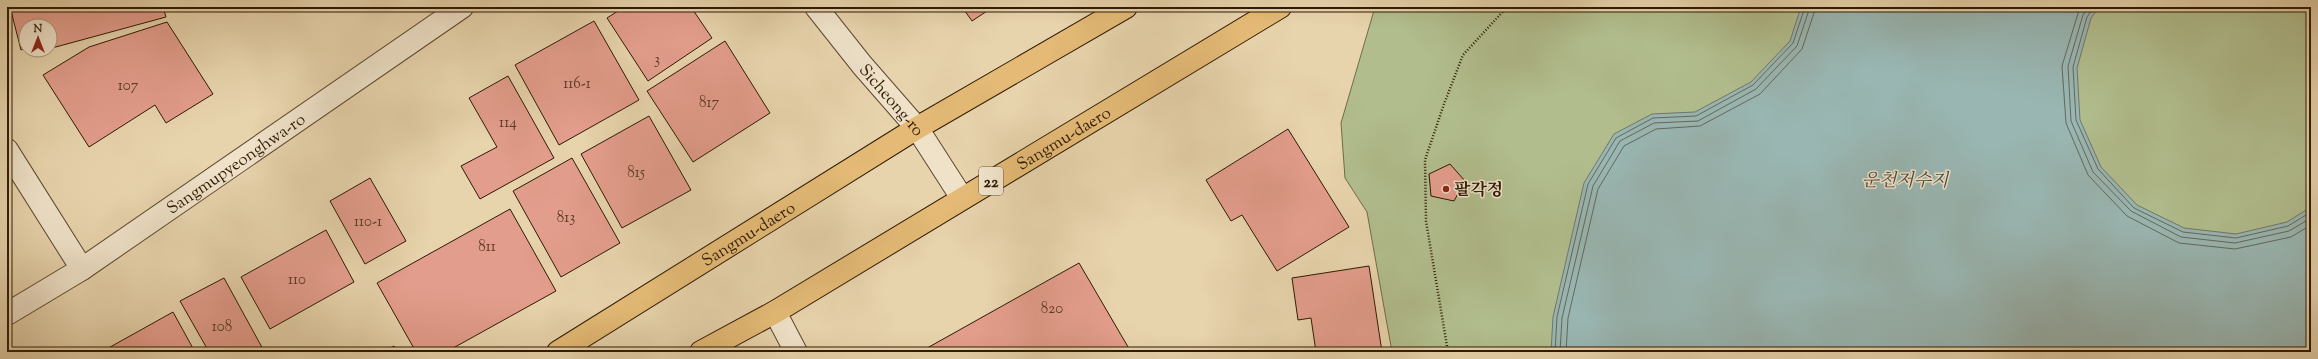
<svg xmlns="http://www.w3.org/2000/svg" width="2318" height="359" font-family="'Sorts Mill Goudy','Noto Serif KR',serif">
<rect width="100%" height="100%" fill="#e7d3ac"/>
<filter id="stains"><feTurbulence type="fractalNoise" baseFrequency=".005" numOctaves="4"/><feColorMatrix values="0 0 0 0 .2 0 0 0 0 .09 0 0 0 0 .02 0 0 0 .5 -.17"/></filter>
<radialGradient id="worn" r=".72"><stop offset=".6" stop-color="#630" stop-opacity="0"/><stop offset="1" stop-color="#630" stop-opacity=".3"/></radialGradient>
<path fill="#b1bd8d" stroke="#706c48" d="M1375 7H2311V352H1392L1367 212 1345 178 1341 123Z"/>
<path fill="#99b6b2" stroke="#6e786c" d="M1801 7H2099L2091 18 2077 68 2080 120 2101 167 2137 205 2184 228 2236 234 2287 222 2311 207V352H1551L1553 317 1584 183 1614 134 1652 114 1695 112 1751 82 1790 41Z"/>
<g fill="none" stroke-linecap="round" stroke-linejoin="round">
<path stroke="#64685b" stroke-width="1" d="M2080 7 2062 66 2066 123 2088 175 2127 216 2179 243 2235 249 2291 237 2311 225
M2088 7 2083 15 2068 66 2071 121 2093 172 2131 211 2181 237 2235 243 2289 231 2311 218
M2094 7 2087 17 2073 67 2076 120 2098 169 2134 208 2183 232 2236 238 2288 226 2311 212
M1555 352 1557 317 1588 184 1616 138 1653 118 1696 116 1753 85 1793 43 1805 7
M1560 352 1562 318 1593 186 1620 141 1654 123 1698 121 1756 89 1797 46 1810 7
M1566 352 1568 318 1598 189 1624 146 1656 129 1700 126 1760 94 1802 49 1816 7"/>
</g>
<path fill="#e39d8c" stroke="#2e1a04" d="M10 7H163L166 17 52 48 50 26H26V48L21 50Z
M624 7H691L712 38 648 81 607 18Z
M962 7H993L972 21Z
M594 21 639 100 559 145 515 65Z
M167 22 213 94 166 123 155 105 89 147 43 75 89 47Z
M725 41 770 113 693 162 647 91Z
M508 76 554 158 480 199 461 166 497 147 469 98Z
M649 116 691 190 622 228 581 154Z
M1288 129 1349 227 1277 271 1242 215 1231 221 1206 180Z
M572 158 620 243 561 277 513 191Z
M1450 164 1465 181 1454 201 1431 196 1429 174Z
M370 178 406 241 365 264 330 201Z
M510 209 556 291 446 352H416L377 283Z
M326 230 354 282 270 329 241 277Z
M1079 263 1131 352H920Z
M1369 266 1382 352H1316L1311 318 1298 320 1292 278Z
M224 278 264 351 262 352H209L180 301Z
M173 312 195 352H103V351Z
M394 346 397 352H383Z"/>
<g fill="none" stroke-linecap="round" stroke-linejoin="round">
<defs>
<g id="minor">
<path id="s1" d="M816 7 862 65 917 128 962 198"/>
<path d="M7 150 82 269"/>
<path d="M775 312 796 352"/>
<path id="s2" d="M7 314 82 269 462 7"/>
</g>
<g id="major">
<path id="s3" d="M558 352 917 128 1126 7"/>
<path id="s4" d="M701 352 775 312 1280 7"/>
</g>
</defs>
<use href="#minor" stroke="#5c482e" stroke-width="24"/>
<use href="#major" stroke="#2e1a04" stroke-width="24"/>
<path stroke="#2e1a04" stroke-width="2.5" stroke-dasharray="1 2" stroke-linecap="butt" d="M1448 352 1426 221 1425 160 1444 104 1463 55 1507 7"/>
<use href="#minor" stroke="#efe2c9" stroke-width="22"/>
<use href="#major" stroke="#e4ba76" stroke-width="22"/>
</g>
<circle fill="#8f2418" stroke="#efe2c9" stroke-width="1.5" cx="1446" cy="189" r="4"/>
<g text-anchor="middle" stroke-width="3" stroke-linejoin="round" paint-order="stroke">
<g font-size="15" fill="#5b3b26">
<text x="657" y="64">3</text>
<text x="577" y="88">116-1</text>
<text x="128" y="90">107</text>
<text x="709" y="107">817</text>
<text x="508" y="127">114</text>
<text x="636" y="177">815</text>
<text x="566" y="222">813</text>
<text x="368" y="226">110-1</text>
<text x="487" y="251">811</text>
<text x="297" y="284">110</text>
<text x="1052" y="313">820</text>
<text x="222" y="331">108</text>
</g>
<rect fill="#efe2c9" stroke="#68563f" stroke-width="1" x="979" y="167" width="24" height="28" rx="3"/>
<g font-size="16" font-weight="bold" fill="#2e1a04">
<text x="991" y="187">22</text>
</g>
<g font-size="17" fill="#2e1a04" stroke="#efe2c9">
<text dy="6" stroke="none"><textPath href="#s1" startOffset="120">Sicheong-ro</textPath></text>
<text dy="6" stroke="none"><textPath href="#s4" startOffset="421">Sangmu-daero</textPath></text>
<text dy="6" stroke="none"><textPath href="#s2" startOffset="274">Sangmupyeonghwa-ro</textPath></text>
<text dy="6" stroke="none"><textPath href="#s3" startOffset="224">Sangmu-daero</textPath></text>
</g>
<g font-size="17" font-weight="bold" fill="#2e1a04" stroke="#efe2c9" text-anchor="start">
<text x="1454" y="195">팔각정</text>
</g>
<g font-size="18" font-style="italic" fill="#4e4938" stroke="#efe2c9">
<text x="1905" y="186">운천저수지</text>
</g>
</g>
<rect width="2318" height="359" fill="none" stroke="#e7d3ac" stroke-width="24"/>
<rect x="8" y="8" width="2302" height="343" fill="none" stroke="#2e1a04" stroke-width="2"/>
<rect x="12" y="12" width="2294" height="335" fill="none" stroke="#2e1a04"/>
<g transform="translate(38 38)"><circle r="19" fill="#efe2c9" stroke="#a2927a"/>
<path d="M0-3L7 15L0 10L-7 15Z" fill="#8f2418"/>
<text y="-6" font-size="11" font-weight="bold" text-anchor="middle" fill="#2e1a04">N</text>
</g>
<rect width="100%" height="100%" filter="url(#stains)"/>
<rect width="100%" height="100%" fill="url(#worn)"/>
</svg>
